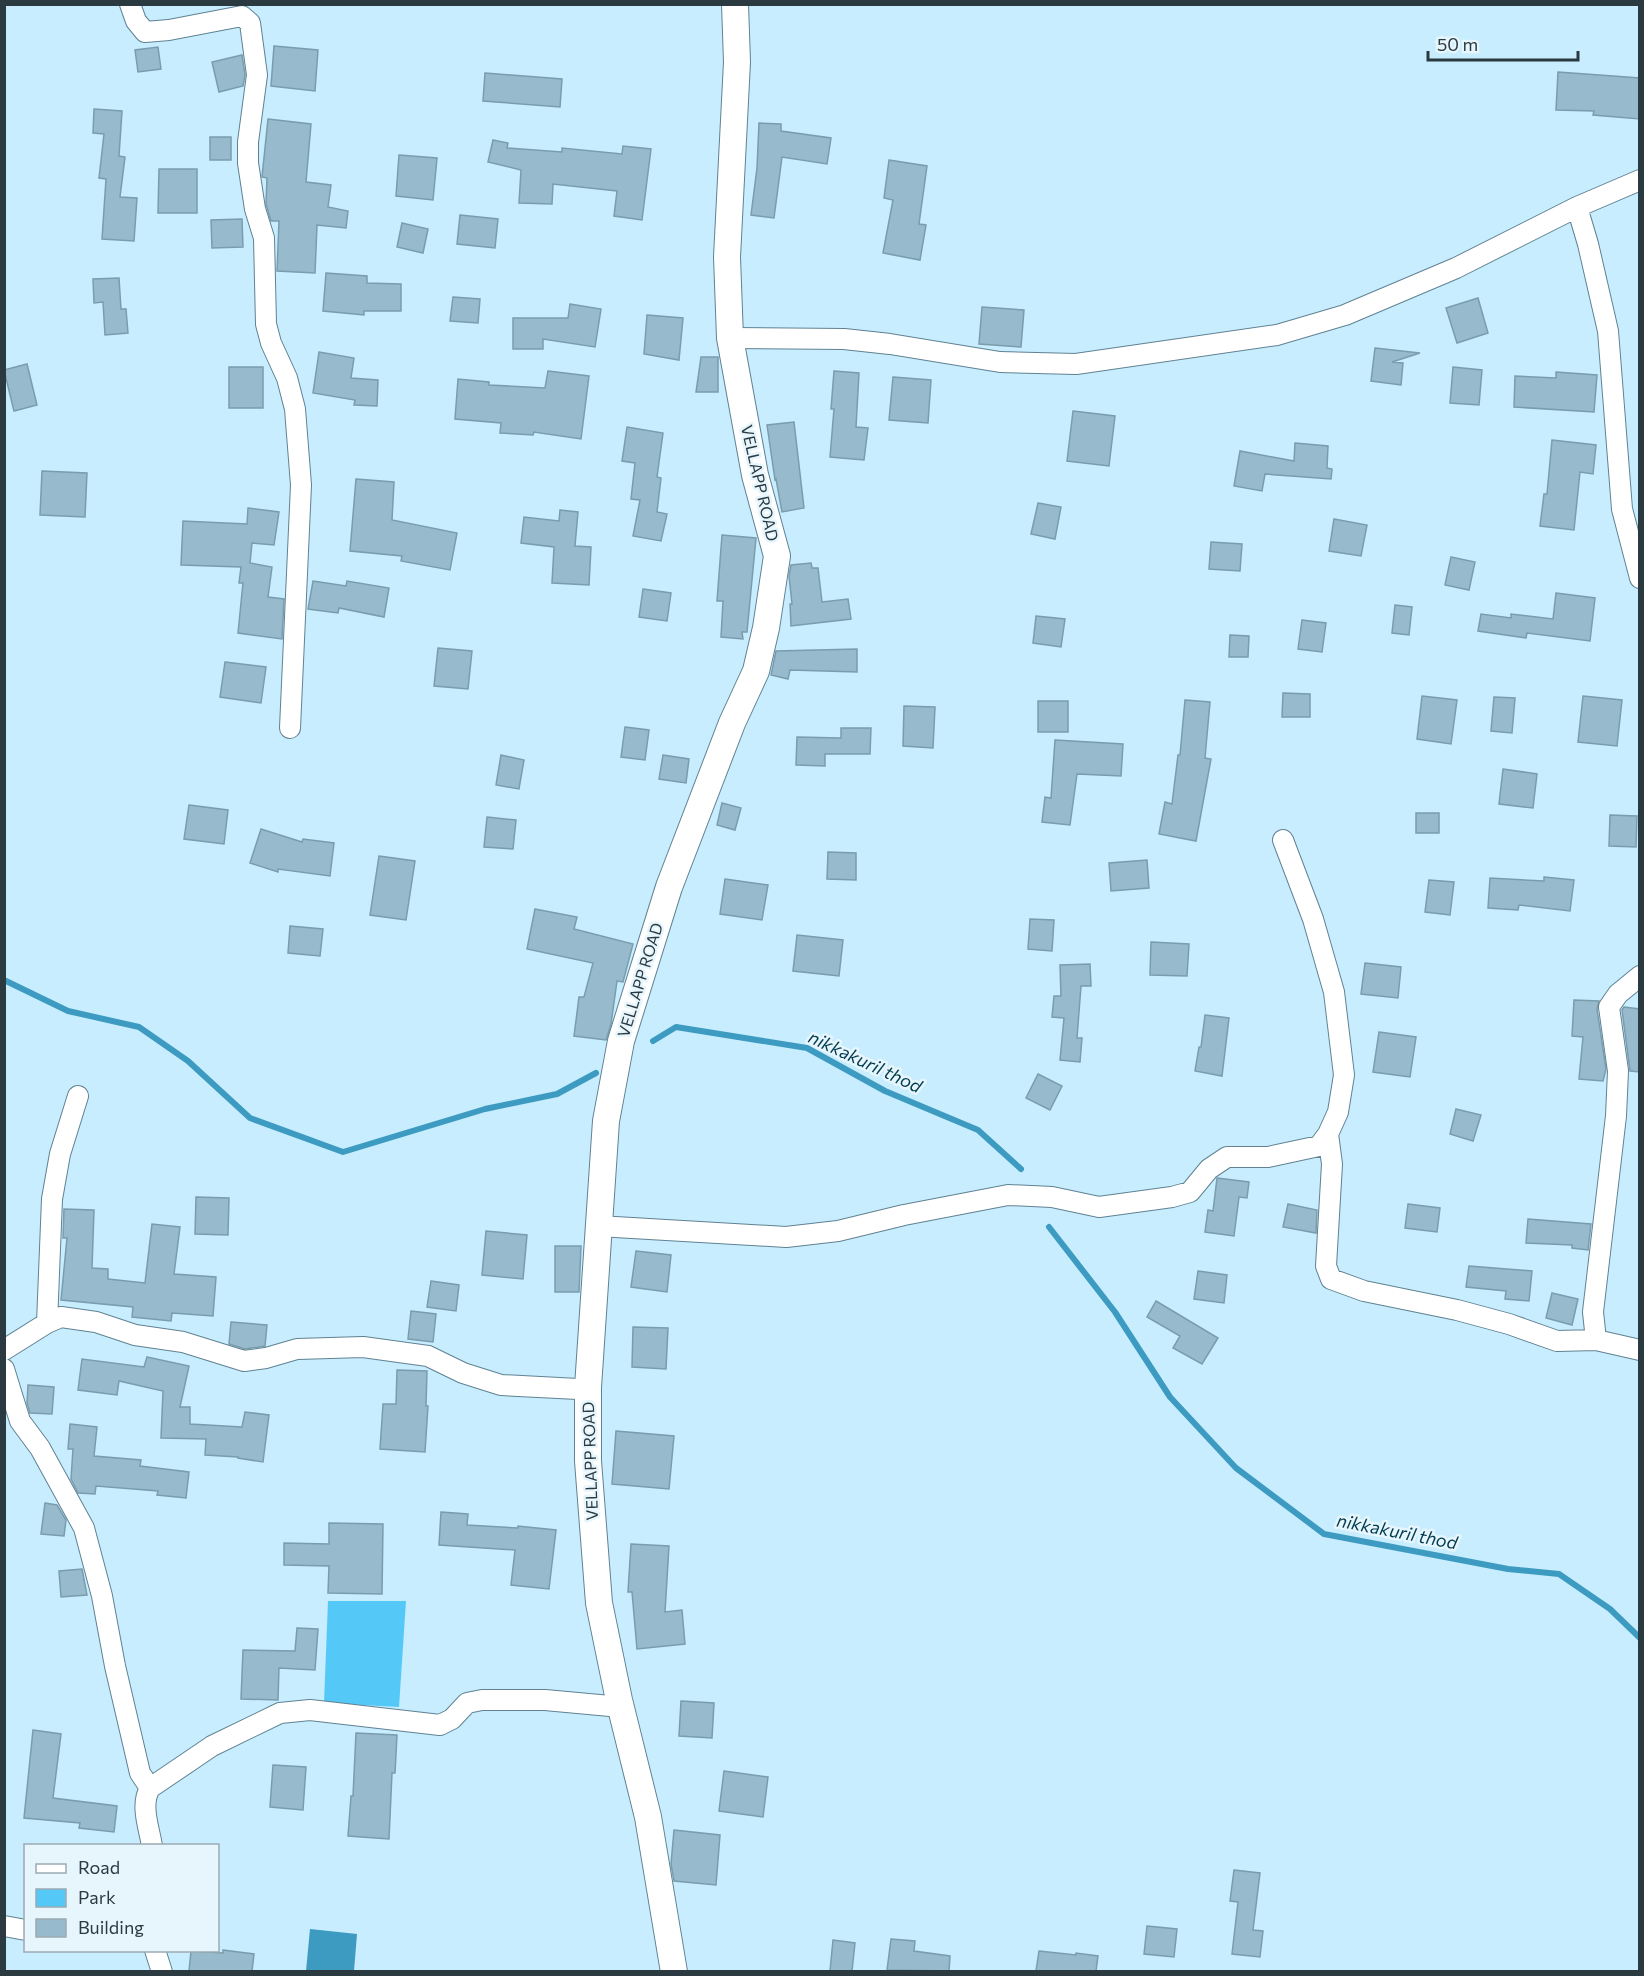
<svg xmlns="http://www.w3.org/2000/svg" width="1644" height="1976" font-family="Commissioner,sans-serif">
<rect width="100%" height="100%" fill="#c7edfe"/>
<path fill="#54c9f8" d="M328 1601H406L399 1707 324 1703Z"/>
<path fill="#3d9bc1" d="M310 1929 357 1934 354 1971H306Z"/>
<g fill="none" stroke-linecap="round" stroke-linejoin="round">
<path stroke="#3d9bc1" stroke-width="6" d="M4 980 68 1011 139 1027 188 1061 250 1118 343 1152 485 1109 557 1094 596 1073
M653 1041 676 1027 807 1048 885 1091 978 1130 1021 1169
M1049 1227 1115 1312 1170 1397 1236 1468 1324 1534 1508 1569 1559 1574 1610 1609 1640 1638"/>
</g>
<path fill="#97bbcc" stroke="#7a9dad" stroke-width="1.5" d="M274 46 318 50 315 91 271 86Z
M158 47 161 69 138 72 135 50Z
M242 55 245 75 243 86 219 92 212 62Z
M1558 72 1640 78V119L1593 115 1594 111 1556 110Z
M485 73 562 79 560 107 483 101Z
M94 109 122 111 119 156 125 157 120 197 137 198 134 241 102 239 106 179 99 178 104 134 93 133Z
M268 119 311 124 306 182 331 185 328 207 348 211 346 228 317 225 315 273 277 271 279 221H271L266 204 267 178 262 177Z
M759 123 781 124V131L831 138 827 164 782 157 774 218 751 215 757 168Z
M210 137H231V160H210Z
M493 140 508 143 507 148 562 152V148L622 154 623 146 651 149 642 220 614 216 617 191 553 184 552 204 519 203 521 170 488 162Z
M399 155 437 158 433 200 396 196Z
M889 160 927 166 919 224 926 225 920 260 883 253 893 200 884 198Z
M159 169H197V213H158Z
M460 215 498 219 495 248 457 244Z
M242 219 243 247 212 248 211 220Z
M402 223 428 229 423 253 397 247Z
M326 273 367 276V283L401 284V311H364V315L323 311Z
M119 278 121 309H126L128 333 105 335 103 302 94 303 93 279Z
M453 297 480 299 478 323 450 321Z
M1478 298 1488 333 1457 343 1446 308Z
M570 304 601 309 595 347 543 339V349H513V318H568Z
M982 307 1024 310 1021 347 979 344Z
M647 315 683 318 679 360 644 354Z
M1375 348 1420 353 1392 362 1403 363 1401 385 1371 381Z
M319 352 354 358 351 378 378 380 377 406 354 405 355 400 313 393Z
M701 357H718V392H696Z
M27 364 37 405 14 411 4 370Z
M229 367H263V408H229Z
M1453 367 1482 370 1479 405 1450 403Z
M548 371 589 376 581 439 534 432 533 435 500 433 501 423 455 419 458 379 489 382V385L545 388Z
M834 371 859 373 856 427 868 428 864 460 830 457 834 409H831Z
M1556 372 1597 375 1594 412 1514 407 1515 376 1556 378Z
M893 377 931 380 928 423 889 420Z
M1073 411 1115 416 1109 466 1067 461Z
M794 422 804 508 782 512 776 479 775 480 767 425Z
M627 427 663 433 657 477 661 478 657 512 667 514 661 541 633 536 640 500 631 499 635 463 622 461Z
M1552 440 1596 445 1593 474 1580 472 1574 530 1540 526 1544 494H1547Z
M1295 443 1328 446 1327 468 1332 469 1331 479 1265 474 1262 491 1234 486 1240 451 1294 461Z
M42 471 87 473 85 517 40 515Z
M356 479 394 482 392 520 457 533 450 570 401 561 402 556 350 551Z
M1038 503 1061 507 1055 539 1031 534Z
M248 508 279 512 274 545 252 543 250 563 272 567 268 597 284 599 282 639 238 633 243 583H239L241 567 181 565 183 521 247 524Z
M560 510 578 512 575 546 591 547 589 585 552 583 554 547 521 543 524 517 559 521Z
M1334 519 1367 525 1361 556 1329 551Z
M722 535 756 538 747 632H742L743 639 721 637 723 601H717Z
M1211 542 1242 544 1240 571 1209 569Z
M1451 557 1475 562 1469 590 1445 585Z
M811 563 812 568H818L822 602 848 599 851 619 791 626 790 604H792L789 576 791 565Z
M313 581 346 586 347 581 389 588 384 617 339 608 338 613 308 609Z
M643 589 671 593 667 621 639 617Z
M1556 593 1595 598 1590 641 1527 633 1526 638 1478 631 1481 614 1511 618V614L1553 619Z
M1395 605 1412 607 1409 635 1392 633Z
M1036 616 1065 619 1061 647 1033 643Z
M1302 620 1326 623 1322 652 1298 649Z
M1230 635 1249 636 1248 657H1229Z
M438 648 472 651 468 689 434 686Z
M857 649V672L790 670 788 679 771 675 776 651Z
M225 662 266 667 261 703 220 697Z
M1283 693 1310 694V717H1282Z
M1422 696 1457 700 1451 744 1417 739Z
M1583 696 1622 700 1617 746 1578 742Z
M1494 697 1515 698 1512 733 1491 731Z
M1185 700 1210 702 1205 758 1211 759 1196 841 1159 834 1165 802 1172 804 1178 755H1180Z
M1038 701H1068V732H1038Z
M904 706 935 707 933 748 903 746Z
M625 727 649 730 645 760 621 757Z
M841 728H871L870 754H825V766L796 765 797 737 841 738Z
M1055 740 1123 744 1121 776 1077 774 1070 825 1042 822 1045 797 1051 798Z
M501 755 524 760 519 789 496 785Z
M663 755 689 759 686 783 659 779Z
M1503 769 1537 774 1533 808 1499 804Z
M722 803 741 808 735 830 717 825Z
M189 805 228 810 224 844 184 839Z
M1416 813H1439V833H1416Z
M1610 815 1637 816 1636 847 1609 846Z
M487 817 516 820 513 849 484 847Z
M261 829 302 842 303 839 334 843 330 876 278 869V872L250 863Z
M828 852 856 853V880L827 879Z
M379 856 415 861 406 920 370 915Z
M1147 860 1149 888 1111 891 1109 863Z
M1544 877 1574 880 1570 911 1519 905 1518 910 1488 908 1490 878 1544 881Z
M725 879 768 885 762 920 720 914Z
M1429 880 1454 882 1450 915 1425 912Z
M535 909 577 917 574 929 633 944 623 982 617 981 611 1024 606 1040 574 1036 579 997H584L593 963 527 949Z
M1030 919 1054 920 1052 951 1028 949Z
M290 926 323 929 320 956 288 953Z
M797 935 843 940 839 976 793 971Z
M1151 942 1189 944 1187 976 1150 975Z
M1365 963 1401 967 1398 998 1361 994Z
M1090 964 1091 986H1081L1077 1038H1082L1080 1062 1060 1060 1064 1018 1052 1017 1054 996H1061L1060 965Z
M1574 1000 1599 1001 1597 1009 1606 1069 1603 1081 1579 1079 1583 1037 1572 1036Z
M1624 1007 1640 1009V1072L1630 1071 1622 1010Z
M1205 1015 1229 1018 1222 1076 1195 1071 1199 1047H1201Z
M1379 1032 1416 1037 1410 1077 1373 1072Z
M1038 1074 1062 1086 1050 1110 1026 1098Z
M1456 1109 1481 1115 1473 1141 1450 1134Z
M1217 1178 1249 1182 1247 1198 1239 1197 1234 1236 1205 1232 1208 1210 1213 1211Z
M196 1197 229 1198 228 1235 195 1234Z
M1288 1204 1317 1210 1316 1233 1283 1227Z
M1408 1204 1440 1208 1437 1232 1405 1228Z
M64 1209 94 1210 92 1268 108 1269V1279L145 1283 152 1224 180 1227 174 1274 216 1277 213 1316 172 1313 171 1321 132 1317 133 1307 61 1300 67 1238H63Z
M1528 1219 1591 1224 1588 1250 1572 1248V1245L1526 1243Z
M486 1231 527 1235 523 1279 482 1275Z
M555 1246H581L579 1292H555Z
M636 1251 671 1255 667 1292 631 1287Z
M1469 1266 1532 1271 1529 1301 1505 1299 1506 1291 1466 1287Z
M1198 1271 1227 1275 1224 1303 1194 1299Z
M431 1281 459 1285 456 1311 427 1307Z
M1552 1293 1578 1299 1572 1325 1546 1318Z
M1156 1301 1218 1338 1202 1364 1173 1348 1180 1336 1147 1317Z
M411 1311 436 1314 433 1342 408 1339Z
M231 1322 267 1325 265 1346 245 1349 229 1344Z
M633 1327 668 1328 666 1369 632 1367Z
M147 1357 189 1366 180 1407H190V1424L242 1427 245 1412 269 1415 263 1462 238 1458V1457L205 1455 206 1439 161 1438 163 1391 119 1381 117 1395 78 1390 82 1359 144 1367Z
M397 1370 427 1371 426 1406H428L425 1452 380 1449 383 1404H396Z
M28 1385 54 1387 52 1414 30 1413 27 1403Z
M70 1424 97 1427 94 1456 141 1460 140 1466 189 1472 186 1498 157 1495 158 1491 96 1486 95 1494 78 1493 71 1479 73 1449H68Z
M616 1431 674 1436 669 1489 612 1484Z
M45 1503 57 1505 66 1520 64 1536 41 1534Z
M441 1512 468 1514 467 1525 518 1528V1526L556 1530 549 1589 511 1585 515 1550 439 1545Z
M329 1523 383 1524 382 1594 328 1593 329 1566 284 1565V1543L329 1544Z
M631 1544 669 1546 665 1612 682 1610 685 1644 637 1649 632 1592H628Z
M82 1569 87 1595 61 1597 59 1571Z
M297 1628 318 1629 315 1670 279 1668 278 1700 241 1699 243 1650 295 1651Z
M681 1701 714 1703 712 1738 679 1736Z
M33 1730 61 1734 53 1798 117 1806 114 1832 79 1828 80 1823 24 1818Z
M356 1733 397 1735 395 1773H392L389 1839 348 1836 351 1796H353Z
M273 1765 306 1767 303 1810 270 1807Z
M724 1771 768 1777 763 1817 719 1811Z
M674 1830 720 1835 716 1885 674 1881 671 1864Z
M1234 1870 1260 1873 1253 1930 1263 1931 1260 1957 1232 1954 1238 1902 1230 1901Z
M1147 1926 1177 1929 1174 1957 1144 1954Z
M891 1939 915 1941 914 1951 950 1956 949 1971 887 1970Z
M833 1940 855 1943 852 1971H830Z
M223 1950 254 1954 252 1971H189L191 1951 223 1953Z
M1039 1951 1076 1955V1953L1098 1956 1096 1971H1036Z"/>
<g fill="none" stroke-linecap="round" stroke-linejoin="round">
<defs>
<path id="minor" d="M130 4 136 21 145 32 169 30 242 16 250 23 257 75 248 142V163L255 209 264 238 266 324 271 343 287 378 295 409 301 485 290 728
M1577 207 1588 244 1608 331 1622 509 1640 578
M730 338 844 339 890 344 1000 362 1076 364 1277 335 1345 315 1456 268 1577 207 1640 180
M1640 976 1618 994 1609 1007 1618 1071 1616 1116 1593 1312 1596 1340 1640 1350
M1328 1134 1332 1164 1326 1266 1331 1279 1364 1291 1457 1310 1509 1324 1557 1341 1596 1340
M598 1226 786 1237 838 1231 904 1215 1008 1195 1052 1197 1099 1207 1172 1197 1190 1192 1209 1169 1227 1157H1268L1319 1146 1328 1134 1338 1112 1344 1075 1334 992 1313 919 1283 840
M47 1323 52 1199 60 1154 78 1096
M4 1350 47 1323 61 1317 96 1322 135 1335 183 1342 244 1361 266 1358 297 1349 363 1347 428 1356 463 1373 501 1385 578 1389 588 1387
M4 1369 20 1421 40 1448 84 1528 102 1596 115 1666 140 1773 150 1788
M152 1846C149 1827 140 1805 150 1788L212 1746 280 1713 310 1710 440 1725 452 1719 467 1703 482 1700H545L621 1707
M4 1926 26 1930
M155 1950 162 1972"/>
<path id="major" d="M674 1972 648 1817 619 1700 599 1603 588 1461V1387L606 1121 621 1041 669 887 732 723 756 671 766 628 777 556 755 475 730 338 727 257 737 62 735 4"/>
</defs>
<use href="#minor" stroke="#608292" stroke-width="22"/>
<use href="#major" stroke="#608292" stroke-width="28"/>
<use href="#minor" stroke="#fff" stroke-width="20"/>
<use href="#major" stroke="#fff" stroke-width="26"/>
</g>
<g text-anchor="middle" stroke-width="5" stroke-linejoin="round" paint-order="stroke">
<g font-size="16" fill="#2b3a41" stroke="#e7f6fd">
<text transform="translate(760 483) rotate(77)" y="6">VELLAPP ROAD</text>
<text transform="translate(640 980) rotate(-73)" y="6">VELLAPP ROAD</text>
<text transform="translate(590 1461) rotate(-92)" y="6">VELLAPP ROAD</text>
</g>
<g font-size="18" font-style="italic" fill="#013b4f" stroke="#e7f6fd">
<text transform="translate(865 1062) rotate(25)" y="6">nikkakuril thod</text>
<text transform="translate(1397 1532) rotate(11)" y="6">nikkakuril thod</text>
</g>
</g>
<rect width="1644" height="1976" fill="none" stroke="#2b3a41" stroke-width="12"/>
<rect x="24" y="1844" width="195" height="108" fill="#e7f6fd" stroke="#9cabb2" stroke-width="1.5"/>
<rect x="36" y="1864" width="30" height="9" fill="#ffffff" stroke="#9cabb2" stroke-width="1.5"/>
<text x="78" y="1874" font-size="18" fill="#2b3a41">Road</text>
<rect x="36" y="1889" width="30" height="18" fill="#54c9f8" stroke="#9cabb2" stroke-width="1.5"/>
<text x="78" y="1904" font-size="18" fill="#2b3a41">Park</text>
<rect x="36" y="1919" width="30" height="18" fill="#97bbcc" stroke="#9cabb2" stroke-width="1.5"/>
<text x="78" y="1934" font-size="18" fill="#2b3a41">Building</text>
<path d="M1428 51v9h150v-9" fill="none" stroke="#2b3a41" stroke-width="3"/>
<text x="1437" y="51" font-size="18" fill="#2b3a41" stroke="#e7f6fd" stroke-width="4.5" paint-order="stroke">50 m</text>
</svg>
